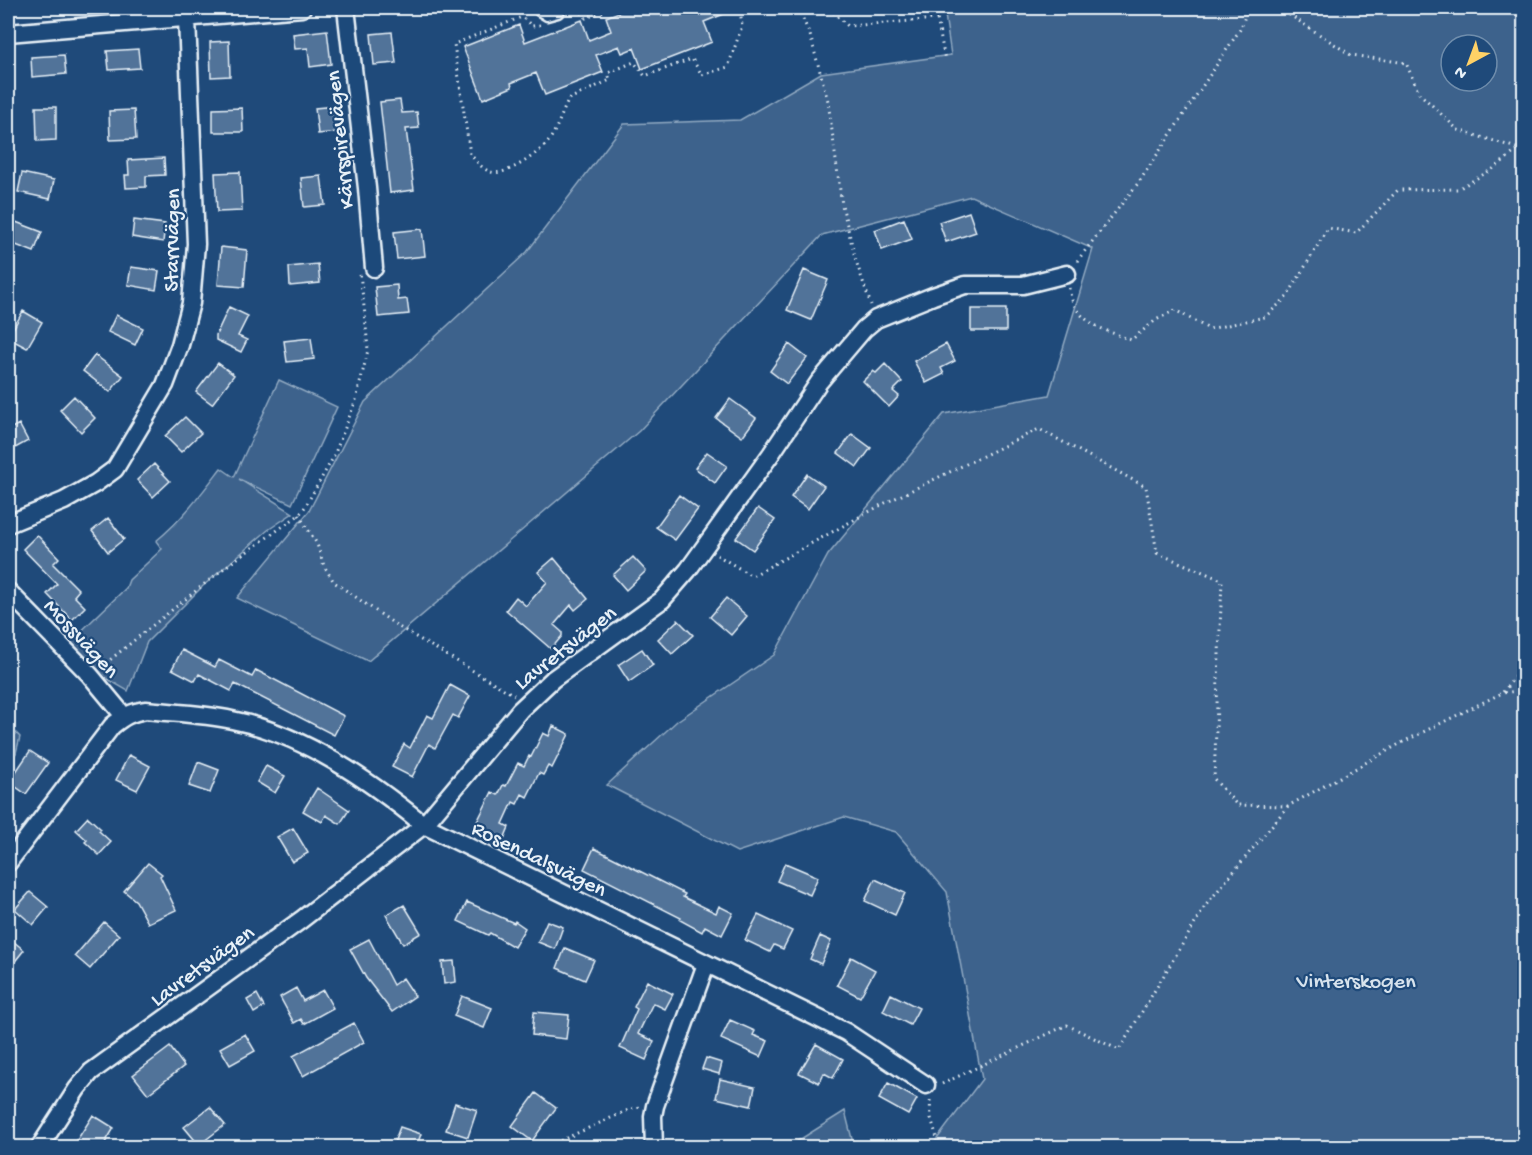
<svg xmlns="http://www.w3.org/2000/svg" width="1532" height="1155" font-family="'Gochi Hand',sans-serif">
<rect width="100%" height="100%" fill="#1f4a7a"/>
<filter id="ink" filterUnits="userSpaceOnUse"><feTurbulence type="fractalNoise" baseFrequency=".0167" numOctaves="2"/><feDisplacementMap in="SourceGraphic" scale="12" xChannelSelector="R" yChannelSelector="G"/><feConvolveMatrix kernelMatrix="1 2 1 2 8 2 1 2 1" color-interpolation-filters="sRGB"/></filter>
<g filter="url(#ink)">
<path fill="#3c628c" stroke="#92aac2" stroke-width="1.5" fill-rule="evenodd" d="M944 8H1524V1147H931L982 1079 947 892 896 832 844 817 737 852 607 785 677 721 774 655 828 555 944 414 1049 395 1093 249 971 196 822 235 639 431 368 661 237 598 309 511 365 402 527 252 624 124 740 120 821 73 951 55ZM1451 45H1487V81H1451Z
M279 380 337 407 292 504 239 479 293 513 268 530 203 586 147 642 128 691 95 672 69 643 126 588 129 580 162 549 156 541C182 520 201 494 221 468L234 477Z
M8 725 20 737 16 753 8 765Z
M845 1111 854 1147H788Z"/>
<path fill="#517399" stroke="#e8f1f8" stroke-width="1.5" d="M630 8H739L704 22 712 42 642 69 634 48 622 53 619 46 596 55 603 72 545 95 536 73 511 83 512 87 483 99 463 47 519 25 525 42 582 20 589 40 611 31 606 17Z
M327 30 331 64 310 67 308 48 295 49 293 34Z
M392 32 396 63 374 65 371 34Z
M229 41 230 76 211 77 210 42Z
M138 49 140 68 109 70 107 51Z
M64 55 66 74 32 77 31 57Z
M400 100 402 113 417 112 419 128 406 129 414 190 390 193 380 102Z
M335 106 338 132 318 134 315 108Z
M36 107H56V140L37 141Z
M242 108 243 132H213V109Z
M134 110 136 139 110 140 109 111Z
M164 158 165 175 146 176V187L126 188 125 175H129L128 160Z
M240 172 242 211 217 212 215 173Z
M22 173 54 180 50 199 18 192Z
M321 176 325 205 304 207 301 178Z
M969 212 976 232 946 242 939 222Z
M8 219 42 232 34 252 8 242Z
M904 219 912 239 882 250 875 230Z
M134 220 165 224 163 242 132 237Z
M422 229 425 256 397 259 394 232Z
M221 247 247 250 244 287 218 285Z
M318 264 320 283 290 286 289 267Z
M131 267 159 271 156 290 128 285Z
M804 270 828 280 811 320 787 310Z
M397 285 398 300 407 299 409 314 378 317 375 287Z
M229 307 248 316 238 336 247 340 241 352 216 340V335Z
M971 309H1006V331H971Z
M23 311 42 322 27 348 8 338Z
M116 315 143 328 135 345 108 332Z
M311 338 314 359 287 362 284 341Z
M789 344 807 358 787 384 770 371Z
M946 344 955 361 941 368 944 374 926 383 914 361Z
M95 355 123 376 110 392 83 371Z
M218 363 234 375 212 404 196 392Z
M885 364 902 382 893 391 899 396 889 407 863 381 873 371 876 373Z
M74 396 95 418 81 432 60 410Z
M730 399 756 418 742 437 716 418Z
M185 417 201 433 181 452 165 436Z
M19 424 28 441 8 452V430Z
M852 434 871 448 857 467 838 453Z
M707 452 727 466 715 483 695 468Z
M154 464 170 481 153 497 137 480Z
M807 474 824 486 808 509 791 497Z
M679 495 698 509 675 540 656 527Z
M758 508 775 520 753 550 736 538Z
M108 518 124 539 108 552 92 531Z
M37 535 59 558 53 564 79 590 74 596 85 607 72 620 47 594 57 584 23 549Z
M633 557 646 571 626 590 613 575Z
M554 558 588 599 575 610 571 605 554 625 562 632V636L551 649 506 610 516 597 526 606 547 582 538 572Z
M726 598 747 616 731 635 710 617Z
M678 620 693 635 672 654 658 639Z
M642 649 653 665 629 682 618 665Z
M182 650 215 667 219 660 252 677 256 670 344 716 334 735 235 684 231 691 199 674 195 681 172 669Z
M450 685 470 696 458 718 453 715 435 748 429 744 412 777 392 767 404 744 410 748 427 715 433 718Z
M553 726 569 734 552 768 548 766 543 775 539 773 527 797 522 794 517 804 513 802 503 824 509 827 504 839 475 826 492 792 498 795 503 785 506 786 518 763 524 766 529 756 531 757 543 733 549 736Z
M30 751 48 763 26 794 9 782Z
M129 755 150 766 137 790 116 780Z
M198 762 219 770 210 793 189 786Z
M266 766 285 776 275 793 257 782Z
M317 788 349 810 340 824 326 815 322 822 303 811Z
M88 817 101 829 99 831 111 842 99 855 85 842 87 840 76 830Z
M293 828 308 853 292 862 277 837Z
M594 848 685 894 683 897 716 913 719 906 733 913 722 935 705 926 702 932 680 920 681 918 584 869Z
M148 863 162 874 160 876 176 910 148 923 136 901 124 891Z
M785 863 818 877 810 895 777 881Z
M875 879 905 893 895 915 865 901Z
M30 892 48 907 33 925 15 909Z
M467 902 514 923 515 921 525 928 514 947 490 933 488 935 458 921Z
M404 905 421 933 403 944 386 915Z
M758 915 792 931 783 949 774 945 770 952 745 940Z
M547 921 563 927 555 949 538 942Z
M104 922 119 935 90 969 75 956Z
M820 936 831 941 821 964 810 959Z
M8 937 24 950 8 970Z
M369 939 393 985 403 978 415 996 392 1012 366 978 350 949Z
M565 948 594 960 585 980 557 968Z
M851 957 875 970 860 997 837 985Z
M454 961 456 982 444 984 442 962Z
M647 981 673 994 665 1009 653 1003 638 1034 654 1041 646 1060 620 1048 637 1009 634 1007Z
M296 988 303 1001 323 990 333 1008 304 1024 301 1019 294 1023 280 997Z
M257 994 264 1007 254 1013 247 1000Z
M891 994 919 1008 910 1025 883 1011Z
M462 996 492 1008 484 1028 454 1016Z
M534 1012 569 1015 566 1039 532 1035Z
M730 1020 755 1031 753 1035 768 1041 761 1057 721 1039Z
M354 1023 364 1042 303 1076 293 1056Z
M245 1034 255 1051 230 1065 220 1048Z
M816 1044 843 1059 833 1078 824 1073 819 1083 799 1073Z
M170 1047 184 1066 148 1094 133 1075Z
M706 1058 722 1063 719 1074 702 1069Z
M720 1079 755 1087 751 1106 716 1098Z
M888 1083 917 1099 908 1115 879 1099Z
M536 1093 556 1108 532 1141 512 1126Z
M455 1103 477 1110 468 1137 446 1130Z
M210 1107 225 1125 199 1145 184 1127Z
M93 1115 114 1128 102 1148H88L77 1140Z
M400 1127 421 1134 416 1148H392Z"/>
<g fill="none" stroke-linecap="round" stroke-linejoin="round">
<defs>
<path id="lane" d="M537 8 539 11 547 16 558 13 563 8"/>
<path id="street" d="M346 8 367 188 374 268
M8 33 302 8
M8 524 64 501 96 483 115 469 165 385 180 345 191 303 196 244 187 18
M8 591 90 675 124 716
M8 863 112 726C123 717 131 712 146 710 174 713 204 714 232 720 303 734 369 780 424 825L846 1032 926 1085
M39 1148 77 1089 91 1072 301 920 424 825 520 710 553 679 662 600 688 570 771 454 819 382 864 329 876 319 933 296 965 285H1023L1067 274
M654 1148 653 1116 655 1106 706 964"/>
</defs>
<use href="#lane" stroke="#e8f1f8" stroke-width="13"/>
<use href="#street" stroke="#e8f1f8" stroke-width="21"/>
<path stroke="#e8f1f8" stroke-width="3" stroke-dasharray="1.5 4.5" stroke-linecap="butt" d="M798 8 810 35 828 101 842 205 856 261 871 305
M829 8 848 26 937 19
M935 8 945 60
M1279 8 1351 55 1406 63 1419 93 1458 130 1520 149
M576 10 584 14 586 18 611 8
M540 25 532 26 522 17 454 44 470 154C477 162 482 169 491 172 506 177 539 153 548 142 557 130 562 112 569 99L610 80 608 73 634 62 645 76 692 59 702 75 728 67 742 26 740 8
M1077 261 1139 182 1241 28 1246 13V8
M1069 288C1074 323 1103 329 1131 340L1156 320 1175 310 1209 329 1265 317 1287 297 1328 228 1356 233 1398 190 1458 189 1493 169 1524 145
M299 515 317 544 324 566 334 582 399 627 514 695
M717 555 752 576 883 504 1039 429 1146 487 1157 553 1222 580 1214 779 1237 805 1288 806
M101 667 228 565 299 515 305 507 333 458 356 400 368 350 365 315 360 274
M1503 692 1524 665
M942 1084 1067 1025 1119 1050 1206 905 1288 806 1403 742 1502 693 1524 690
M930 1100 931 1118 940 1148
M544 1148 633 1108 641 1107"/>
<use href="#lane" stroke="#1f4a7a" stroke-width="8"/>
<use href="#street" stroke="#1f4a7a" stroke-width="16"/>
</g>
</g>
<g text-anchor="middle" stroke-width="4.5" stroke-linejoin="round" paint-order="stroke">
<g font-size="22" fill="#e8f1f8" stroke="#1f4a7a">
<text transform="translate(338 140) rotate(-96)" y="8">Kärrspirevägen</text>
<text transform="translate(170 240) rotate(-89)" y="8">Starrvägen</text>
<text transform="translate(83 637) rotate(47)" y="8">Mossvägen</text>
<text transform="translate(564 646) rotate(-38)" y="8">Lavretsvägen</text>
<text transform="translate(540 857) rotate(26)" y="8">Rosendalsvägen</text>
<text transform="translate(201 964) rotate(-36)" y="8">Lavretsvägen</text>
</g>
<g font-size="22" fill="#d7e3ed" stroke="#1f4a7a">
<text x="1356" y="987">Vinterskogen</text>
</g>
</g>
<rect width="1532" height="1155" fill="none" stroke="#1f4a7a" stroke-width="30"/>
<rect x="15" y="15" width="1502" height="1125" fill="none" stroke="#e8f1f8" stroke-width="2" filter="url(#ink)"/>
<g transform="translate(1469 63) rotate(221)"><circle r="28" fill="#1f4a7a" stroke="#6f8dac" stroke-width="1.5"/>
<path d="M0-4.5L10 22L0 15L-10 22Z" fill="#ffd166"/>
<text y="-9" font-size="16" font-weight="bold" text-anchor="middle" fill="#e8f1f8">N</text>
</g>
</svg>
